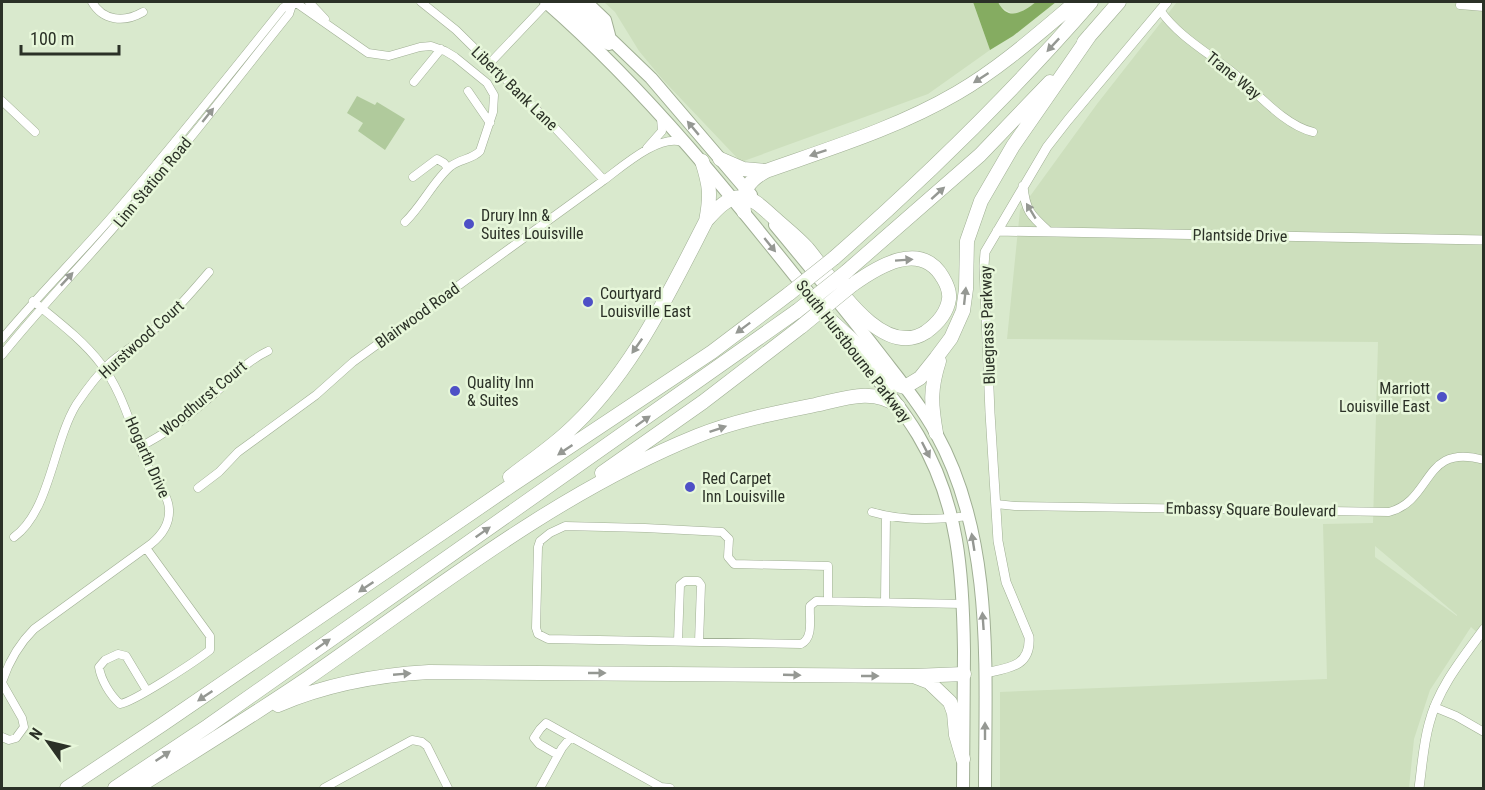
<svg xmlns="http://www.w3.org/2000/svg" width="1485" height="790" font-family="'Roboto Condensed',sans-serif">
<rect width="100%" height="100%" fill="#d9e9cd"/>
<path fill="#cddfbd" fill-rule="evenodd" d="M604 2H973L990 50 928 94 741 162 664 81 639 51 615 12Z
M998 2H1036L1023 13H1011L1001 7Z
M1177 2H1483V638L1471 627 1430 690 1414 739 1409 788H1000V692L1327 679 1323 524 1373 523 1378 342 1007 339 1020 210 1097 104ZM1375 546 1457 615V616L1375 557Z"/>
<path fill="#b0ca9c" d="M357 96 375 105 377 102 405 119 385 150 358 131 363 123 347 113Z"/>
<path fill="#85ac61" d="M973 2H998C1008 22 1023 12 1036 2H1056L1013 36 990 50Z"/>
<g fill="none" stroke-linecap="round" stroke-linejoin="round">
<defs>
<path id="minor" d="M92 2C103 21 124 23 143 12
M295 2 368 53 389 56 420 47 431 46 445 51 455 57 487 83 494 95 493 112 480 151C473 159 460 159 451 166 434 180 422 206 405 222
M309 2 325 19
M421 2 456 30 555 128 604 180
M1460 5 1484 7
M1160 10C1178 36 1207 52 1231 71 1255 90 1283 125 1313 132
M489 64 547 3
M414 82 441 49
M468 91 490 123
M2 101 35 132
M647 148 662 131 661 118
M413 177 437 159 444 163 448 168
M2 339C36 298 74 260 109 220 169 151 226 79 283 8L291 2
M2 355C38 310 78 269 116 225 177 158 232 85 289 14L293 2
M139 447C167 434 193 412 216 392 235 376 245 362 268 351
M198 488 219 472 238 452 316 395 353 362 604 180C623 166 659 134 682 142
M996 504 1015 506 1389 512C1434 500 1422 442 1484 460
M872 512C902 521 938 520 968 516
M14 537C50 511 53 443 76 405 86 390 98 374 111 362 124 351 139 343 151 332 173 314 191 293 209 272
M146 548 210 636V650C196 661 134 702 120 704 110 695 101 680 99 667L105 660 118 654 126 656 147 691
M828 601V566L734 564 728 557 729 539 722 532 645 528 565 526 550 533 540 541 538 547 536 628 538 634 548 639 801 644C814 638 809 618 810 606L816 601 963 604
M885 602 886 516
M678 641 680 585 685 581H698L701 585 699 642
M2 682C9 661 18 645 34 629L151 544C162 535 170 524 169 509 168 493 153 478 147 464 131 430 124 394 101 364 83 340 56 320 33 301
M2 683 22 718 24 727 16 738 9 740 2 737
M1434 707 1456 716 1484 732
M558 755 539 744 534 738 540 729 546 723 571 737
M324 788 412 740 422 742 427 746 448 788
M540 788 562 748 571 737 661 787 670 788"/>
<path id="tertiary" d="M1023 186C1025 210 1031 216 1048 231
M997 231 1484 240
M985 673C1008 668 1031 667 1029 637L1006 582 998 541 990 413 984 266 985 252 1047 147 1068 120 1167 2
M1419 788C1422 767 1423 746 1429 724 1438 688 1462 659 1484 629"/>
<path id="primary" d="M546 2C649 92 734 199 819 306
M572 2 651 78 751 195
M586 2 605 20 609 35
M548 3 563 6 609 44
M775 225C810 267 845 309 878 352 898 378 920 404 936 433 995 539 985 671 985 788
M846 341C871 372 898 402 918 435 959 503 963 575 964 651 964 697 963 743 963 788"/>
<path id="motorway" d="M1084 42 1119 2
M720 159 743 169 766 171
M744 212C741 191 749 180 766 171 831 148 897 128 957 93 1000 68 1038 34 1076 2
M706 221C715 211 727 196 743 197 754 198 765 210 773 217 784 227 797 237 807 248 831 276 880 362 926 332 937 324 947 313 949 299 950 292 946 283 943 278 921 239 877 267 852 285
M834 258C925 178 1012 93 1091 2
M846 272 980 155 1050 82
M827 317 861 348 892 384 905 387 920 378 936 358 951 338 963 311 966 289 967 241 981 201 1013 146 1090 35
M936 433C931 404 930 389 939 361
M602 473 703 402 802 326
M510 477C528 463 547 450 564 435 629 378 667 297 706 221 711 195 710 186 702 161
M916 677 929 682 950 702 954 713 956 735 963 759
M278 705C327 684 377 675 429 672L914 676 964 674
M67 788 163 724 512 485 712 352 790 293
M115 788 208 726 797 311
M136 788C194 752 252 716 308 678 432 592 556 493 697 436 734 421 775 413 815 405 843 399 873 387 898 406"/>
</defs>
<use href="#minor" stroke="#a0af94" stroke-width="9"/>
<use href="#tertiary" stroke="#a0af94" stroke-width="10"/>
<use href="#primary" stroke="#a0af94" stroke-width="14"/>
<use href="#motorway" stroke="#a0af94" stroke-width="15"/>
<use href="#minor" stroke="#fff" stroke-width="8"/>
<use href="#tertiary" stroke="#fff" stroke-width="9"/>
<use href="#primary" stroke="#fff" stroke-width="12"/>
<use href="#motorway" stroke="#fff" stroke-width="14"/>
<defs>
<path id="motorway-bridge" d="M790 293 834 258
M797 311 846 272
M802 326 852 285"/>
</defs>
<use href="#motorway-bridge" stroke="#a0af94" stroke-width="15" stroke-linecap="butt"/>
<use href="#motorway-bridge" stroke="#fff" stroke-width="14"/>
</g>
<defs><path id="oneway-solid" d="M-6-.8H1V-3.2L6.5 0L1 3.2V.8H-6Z" transform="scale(1.5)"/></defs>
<g fill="#959893">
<use href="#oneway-solid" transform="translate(1053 45) rotate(133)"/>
<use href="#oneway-solid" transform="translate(981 78) rotate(147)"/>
<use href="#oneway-solid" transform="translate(208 115) rotate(-51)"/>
<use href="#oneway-solid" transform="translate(693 128) rotate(-130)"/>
<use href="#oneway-solid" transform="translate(818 153) rotate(161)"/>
<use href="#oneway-solid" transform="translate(938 193) rotate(-42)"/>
<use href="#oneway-solid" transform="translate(1031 211) rotate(-121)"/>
<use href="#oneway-solid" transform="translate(770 245) rotate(51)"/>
<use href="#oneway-solid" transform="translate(904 260) rotate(-4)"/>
<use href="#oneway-solid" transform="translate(67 279) rotate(-47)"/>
<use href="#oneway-solid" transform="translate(965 296) rotate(-84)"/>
<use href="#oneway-solid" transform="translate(743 328) rotate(143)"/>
<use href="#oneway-solid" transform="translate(637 346) rotate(125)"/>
<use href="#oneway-solid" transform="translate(643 421) rotate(-35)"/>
<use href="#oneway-solid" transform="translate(718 429) rotate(-19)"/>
<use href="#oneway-solid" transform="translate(565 450) rotate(146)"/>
<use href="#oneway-solid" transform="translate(926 450) rotate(63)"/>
<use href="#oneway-solid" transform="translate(483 532) rotate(-35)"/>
<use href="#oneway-solid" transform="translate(973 542) rotate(-99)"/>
<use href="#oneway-solid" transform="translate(366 587) rotate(146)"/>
<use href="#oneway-solid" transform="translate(983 621) rotate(-94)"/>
<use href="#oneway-solid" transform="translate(323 644) rotate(-35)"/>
<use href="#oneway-solid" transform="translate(597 673)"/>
<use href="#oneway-solid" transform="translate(402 674) rotate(-5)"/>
<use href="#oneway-solid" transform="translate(792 675) rotate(2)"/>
<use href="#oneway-solid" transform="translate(870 676)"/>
<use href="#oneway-solid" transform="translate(205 696) rotate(146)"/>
<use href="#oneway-solid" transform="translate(985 731) rotate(-90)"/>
<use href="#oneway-solid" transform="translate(163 756) rotate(-34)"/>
</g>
<g fill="#4e50c6" stroke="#e7f7da" stroke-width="2">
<circle cx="469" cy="224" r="6"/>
<circle cx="588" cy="302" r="6"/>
<circle cx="455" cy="391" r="6"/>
<circle cx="1442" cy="397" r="6"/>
<circle cx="690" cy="487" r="6"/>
</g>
<g text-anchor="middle" stroke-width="5" stroke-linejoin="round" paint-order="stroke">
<g font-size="16" fill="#2b3127" stroke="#e7f7da">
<text transform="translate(1234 75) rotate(39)" y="6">Trane Way</text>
<text transform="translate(515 88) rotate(44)" y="6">Liberty Bank Lane</text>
<text transform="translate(152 182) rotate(-50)" y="6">Linn Station Road</text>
<text transform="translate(1240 235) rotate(1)" y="6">Plantside Drive</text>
<text transform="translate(417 315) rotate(-36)" y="6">Blairwood Road</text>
<text transform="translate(987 325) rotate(-92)" y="6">Bluegrass Parkway</text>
<text transform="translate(141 339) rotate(-42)" y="6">Hurstwood Court</text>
<text transform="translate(854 351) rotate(52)" y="6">South Hurstbourne Parkway</text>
<text transform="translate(203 398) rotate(-40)" y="6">Woodhurst Court</text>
<text transform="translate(148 457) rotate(66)" y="6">Hogarth Drive</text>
<text transform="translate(1251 509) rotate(1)" y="6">Embassy Square Boulevard</text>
</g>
<g font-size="16" fill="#2b3127" stroke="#e7f7da" text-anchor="start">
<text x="481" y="221">Drury Inn &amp;<tspan x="481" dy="18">Suites Louisville</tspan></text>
<text x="600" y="299">Courtyard<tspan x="600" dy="18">Louisville East</tspan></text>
<text x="467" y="388">Quality Inn<tspan x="467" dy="18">&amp; Suites</tspan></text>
<text x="1430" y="394" text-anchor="end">Marriott<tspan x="1430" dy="18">Louisville East</tspan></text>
<text x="702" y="484">Red Carpet<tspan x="702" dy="18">Inn Louisville</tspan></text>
</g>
</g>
<rect width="1485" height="790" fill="none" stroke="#2b3127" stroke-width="6"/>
<g transform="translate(48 742) rotate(304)" stroke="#e7f7da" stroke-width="4.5" paint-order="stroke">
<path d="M0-4.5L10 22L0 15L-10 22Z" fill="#2b3127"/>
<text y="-9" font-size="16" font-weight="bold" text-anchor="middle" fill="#2b3127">N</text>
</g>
<path d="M21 45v9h98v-9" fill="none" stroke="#2b3127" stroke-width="3"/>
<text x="30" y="45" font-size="18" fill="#2b3127" stroke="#e7f7da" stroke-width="4.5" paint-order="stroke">100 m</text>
</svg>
